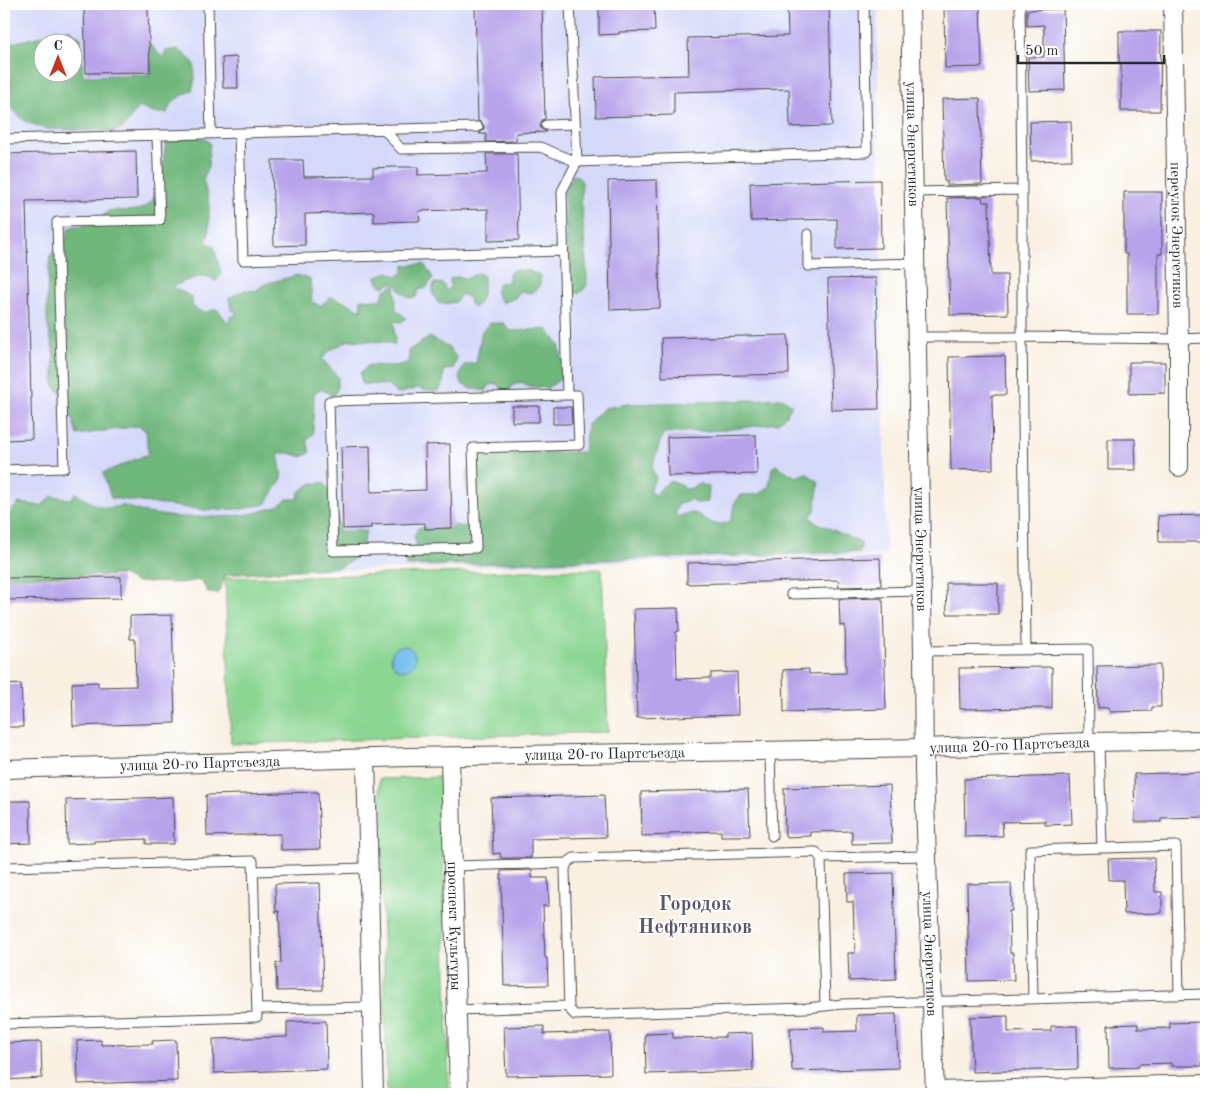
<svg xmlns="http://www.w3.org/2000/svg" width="1210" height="1098" font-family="'Old Standard TT',serif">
<rect width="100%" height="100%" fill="#fff"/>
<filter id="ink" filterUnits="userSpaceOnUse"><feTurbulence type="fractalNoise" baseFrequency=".02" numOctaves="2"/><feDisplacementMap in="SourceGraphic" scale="10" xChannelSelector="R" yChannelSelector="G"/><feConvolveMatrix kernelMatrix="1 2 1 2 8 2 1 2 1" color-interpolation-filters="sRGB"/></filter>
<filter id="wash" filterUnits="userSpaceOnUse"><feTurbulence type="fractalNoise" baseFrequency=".0096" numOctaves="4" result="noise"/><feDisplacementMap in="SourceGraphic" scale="20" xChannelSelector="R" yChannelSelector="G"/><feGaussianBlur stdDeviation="1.12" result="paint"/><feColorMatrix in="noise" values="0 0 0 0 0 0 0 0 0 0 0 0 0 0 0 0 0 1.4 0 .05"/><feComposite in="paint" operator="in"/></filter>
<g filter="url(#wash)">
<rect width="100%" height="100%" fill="#f9f0e2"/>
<path fill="#d4d8f9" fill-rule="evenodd" d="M4 4H877L886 555 400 569 4 574ZM42 42H72V72H42Z
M782 1091V1094H675Z"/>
<path fill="#8bd692" stroke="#5b805e" d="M602 569 608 732 231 744 225 578Z
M441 777 449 1094H387L379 779Z"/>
<path fill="#70b77c" stroke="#4e7154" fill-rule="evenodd" d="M69 29 81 38 83 76 151 74 150 44 163 58 165 51 178 49 194 63 195 79 192 90C180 97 171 100 167 113H153L139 107 123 128 116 131 46 129 24 121 4 99V45ZM72 42V72H42V42Z
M174 137 204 138 210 143 208 166 203 180 209 201V232L206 242 214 246 221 274 216 281C213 280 211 278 209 277 201 274 180 283 172 287L192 297V306L203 313 217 309 229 324 230 317 236 315 235 311 231 310 229 298 244 290 255 291 265 284 297 275 310 279 312 302 320 306 331 297 347 303 361 310V299L381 300 385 290 395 285 396 310 406 318 401 322 394 321 395 345 387 342 349 340 331 350 322 359 338 377 337 390 333 396 321 389 314 393 313 434 307 440 310 453 302 457 289 453H278L282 478 266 504 242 509 204 510 111 498 103 473 148 454 146 431 139 426 77 435 67 400 54 386V355L47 321V291L50 256 62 243 66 240 69 228 76 226 93 225 108 211C120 210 138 213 148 205 161 194 164 157 166 140Z
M573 175 577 176 582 182 581 196 587 278 586 287 580 293H573L569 286 564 192Z
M424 264 433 278 426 288 419 290 416 297 409 298 400 291 397 284 392 283 383 287 378 283 376 277 388 272 397 276 404 272V265Z
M513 270 530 271 540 276V286L531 293 521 291 515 298 502 303 495 292 499 283 509 282V274Z
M478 273 483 275V289L480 301 474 308 470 304 469 298 461 294 456 302 443 304 438 303 432 293 434 283 443 284 446 290 450 289V279L457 277 468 278Z
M490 323H504L510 331 547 329 559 345 563 363 561 379 547 388 528 386 522 382 513 385 509 392H504L498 384 489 385 486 391 472 389 463 385 459 377 464 365 476 363 482 331Z
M430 337 449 348 457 358 453 369 444 370 443 384 439 391H426L418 388 397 394 387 385 362 384 360 373 369 365 394 366 407 363 409 358V350Z
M782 398 792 405 786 415 778 423 723 430 663 433 652 468 656 479 649 490 654 495 669 481 682 485 684 489 692 488 698 483 709 487 708 502 696 503 690 499 678 505 675 513 678 517C701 505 700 524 719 524 723 525 727 522 731 521L734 504 741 495 760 494 769 486 772 468 776 465 796 477 806 473 819 482 815 511 810 517 816 522 861 543 860 552 406 566 405 556 409 551 417 545 414 537 418 528 425 527V529H452V525L466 527 469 529 472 526 478 507C475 504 472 501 470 498 461 483 470 464 476 450L486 449 496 454 584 452 587 426 604 408 627 404 733 401Z
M312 483H324L335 499 338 517 339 531H366L362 546 357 557 340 567 226 575 218 593H208L201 580 179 583 135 582 123 575 4 577V513L8 514 19 503 41 506 52 496 71 499 75 493C90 502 103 513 121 505L146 513 175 517H222L250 514 277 507 287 499H298L299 492Z"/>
<path fill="#74bfed" stroke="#50758c" d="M391 658a12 12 0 1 1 24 0a12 12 0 1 1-24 0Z"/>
<g id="blocks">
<path fill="#b6a3ea" d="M475 4H542L545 119 542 120 540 125 541 129 546 131V132L516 133V141L486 142V134H479L483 130 484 126 481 122 478 121Z
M638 4H654L655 31 619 32V34L599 35V7H639Z
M787 4H829L832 126 790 127 789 89 674 92V115L596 117 595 77 689 75 688 38 788 36Z
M944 4H980L982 67 945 68Z
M148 7 150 72 86 73 84 9Z
M1063 9 1065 90 1029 91 1028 57H1044V25L1027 26V10Z
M1119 31H1161L1160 111H1121V63H1119Z
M237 57 238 88H223L222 58Z
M980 98 982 184 947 185V181H944L942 99Z
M1071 121 1072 160 1031 161 1030 122Z
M136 151 137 199 26 201 32 439 4 440V154Z
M486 154H517L519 240 488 241V209L419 211 420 221 374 222V212L305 214V245L274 246 272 160H303L304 177 373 176V168L393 167H418V175L487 173Z
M657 180 660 308 610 310 608 181Z
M880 180 881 248 837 249V219L751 221 750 183Z
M1124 192H1162V254H1158V314H1127V254H1124Z
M982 197 983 202H989L991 275H1007L1008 314 950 315 947 198Z
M876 278 879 409 831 410 828 279Z
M788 335 789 374 662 377 661 338Z
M1005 356 1006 395H992L993 469 951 470 949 357Z
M1129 362H1165V393L1129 394Z
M512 406H539V422H512Z
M553 407H571L572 424H553Z
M756 435 757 474 668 476 667 437Z
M1108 439H1135L1136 470H1108Z
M450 444 452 528 425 529V523L371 525V528L343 529 341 447 370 446 371 492 426 490 425 445Z
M1206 515V542H1159L1158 516Z
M880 558 881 586 839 587 838 580 687 584V563Z
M121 577V598L4 600V578Z
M946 583H998V614H947Z
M882 598V601H883L886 709 784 712 783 670 809 669V674L846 673 845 625 840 626 839 599Z
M678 608 679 631 676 632 677 679 711 678V673L737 672 738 715 637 718 634 609Z
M172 615 175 723 73 726 72 683 98 682V687L136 686 135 639H130V616Z
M1160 665 1161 707H1152V711L1110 712 1109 707 1098 708 1097 666Z
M1052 667V708L960 709 959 668Z
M21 684 23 727H4V685Z
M1206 772V817L1161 818V822H1135L1134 774Z
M1070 776 1072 824 1045 825V821L1002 822 1003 836 965 837 964 779Z
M890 785 892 843 852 844V831L810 832 811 836 785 837 784 788Z
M748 789 750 836H721V831L670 833V835L642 836 641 792Z
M318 792 320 849 281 850V834L207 836 206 795Z
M604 795 606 837 531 839V858H501L500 853 493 854 491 798Z
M173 797 174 844H146V839L94 841V843L67 844 66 800Z
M4 801H30L31 843 4 844Z
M1154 858 1155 892H1162V913L1124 914 1123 880H1109L1108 859Z
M532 870V878H548L549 906H543L545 958H547L548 985 504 986 501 871Z
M893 873 896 979 849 981 848 953H855L853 902H847L846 874Z
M320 883 323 990 277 991 276 963H281L279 911 276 912 275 884Z
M1011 883 1012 911H1009L1010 953H1013L1014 980 969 981 967 884Z
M896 1014 898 1068 792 1071 790 1028 824 1027V1032L857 1031V1015Z
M1008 1016V1032L1051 1031V1026H1077L1078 1069 972 1072 970 1017Z
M326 1021 327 1069 214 1073 213 1039 287 1037V1022Z
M1201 1022 1202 1066H1171V1063L1139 1064V1067L1109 1068 1108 1025 1138 1024V1029L1170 1028V1023Z
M544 1026V1034L610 1032 611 1074 506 1076 504 1027Z
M673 1033V1038L725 1037V1034L752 1033 753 1071 646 1074 645 1034Z
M101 1040V1045L153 1044 152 1041 176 1040 177 1081 78 1084 77 1041Z
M41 1042 42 1078 4 1080V1043Z"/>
</g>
</g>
<g filter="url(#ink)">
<use href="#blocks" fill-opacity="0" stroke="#4a4946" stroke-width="1"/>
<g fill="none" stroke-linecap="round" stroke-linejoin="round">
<defs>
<path id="lane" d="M208 4 211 133
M1020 4 1022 190V337L1026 650
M546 125 575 124
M384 129 401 149 540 147 577 162 867 152 864 4
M239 133 243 260 563 251
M4 139 478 127
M913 192 1022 190
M808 234V266L916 263
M917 337H1022L1179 339 1206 338
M567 395 329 401 333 551 476 548 473 448 579 445 577 395H567L562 191 577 162 570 4
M4 470 64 468 57 222 160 220 157 135
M791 594 922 591
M923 651 1088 649 1089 742
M1099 742 1102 848
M770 750 772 836
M821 858 816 852 574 858 567 863 565 869 569 1009 575 1015 807 1008 842 1004 1206 994
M453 866 567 863
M4 867 253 861 257 1017 4 1024
M253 871 368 868
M1033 999 1030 850 1176 846 1179 995
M825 1006 821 858 926 856
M257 1009 372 1007
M456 1010 569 1006"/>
<g id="street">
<path id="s1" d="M910 4 923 651 924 772 935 1094"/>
<path id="s2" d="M1173 4 1179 339V467"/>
<path id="s3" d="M450 757 459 1094"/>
<path d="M366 758 374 1094"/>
<path id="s4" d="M4 769 409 757 923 748 1089 742 1206 740"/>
<path d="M934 1091 1206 1084"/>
</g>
</defs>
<use href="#lane" stroke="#4a4946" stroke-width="11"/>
<use href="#street" stroke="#4a4946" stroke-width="20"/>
<use href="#lane" stroke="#fff" stroke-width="9"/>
<use href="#street" stroke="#fff" stroke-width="18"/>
</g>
</g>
<g text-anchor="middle" stroke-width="4" stroke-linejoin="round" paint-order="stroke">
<g font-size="15" fill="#2b2b2b" stroke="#fff">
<text dy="5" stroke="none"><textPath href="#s1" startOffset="140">улица Энергетиков</textPath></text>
<text dy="5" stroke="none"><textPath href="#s2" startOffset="231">переулок Энергетиков</textPath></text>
<text dy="5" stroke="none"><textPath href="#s1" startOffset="545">улица Энергетиков</textPath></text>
<text dy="5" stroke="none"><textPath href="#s4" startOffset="1006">улица 20-го Партсъезда</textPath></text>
<text dy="5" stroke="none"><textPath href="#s4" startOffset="601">улица 20-го Партсъезда</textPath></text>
<text dy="5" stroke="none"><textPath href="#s4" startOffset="196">улица 20-го Партсъезда</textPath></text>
<text dy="5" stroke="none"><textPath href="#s3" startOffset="169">проспект Культуры</textPath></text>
<text dy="5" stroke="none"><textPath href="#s1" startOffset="950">улица Энергетиков</textPath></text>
</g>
<g font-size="20" font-weight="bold" fill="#5c556e" stroke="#fff">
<text x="695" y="910">Городок<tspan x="695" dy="23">Нефтяников</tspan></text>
</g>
</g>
<rect width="1210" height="1098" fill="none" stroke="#fff" stroke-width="20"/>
<g transform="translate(58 58)"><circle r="24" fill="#ffffff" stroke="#aaaaaa"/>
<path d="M0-4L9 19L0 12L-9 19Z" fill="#c8321e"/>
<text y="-8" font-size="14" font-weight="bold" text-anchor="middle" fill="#2b2b2b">С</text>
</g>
<path d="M1018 55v8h146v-8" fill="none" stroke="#2b2b2b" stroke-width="2.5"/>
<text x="1025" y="55" font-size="15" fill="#2b2b2b" stroke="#ffffff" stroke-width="4" paint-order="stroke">50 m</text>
</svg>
